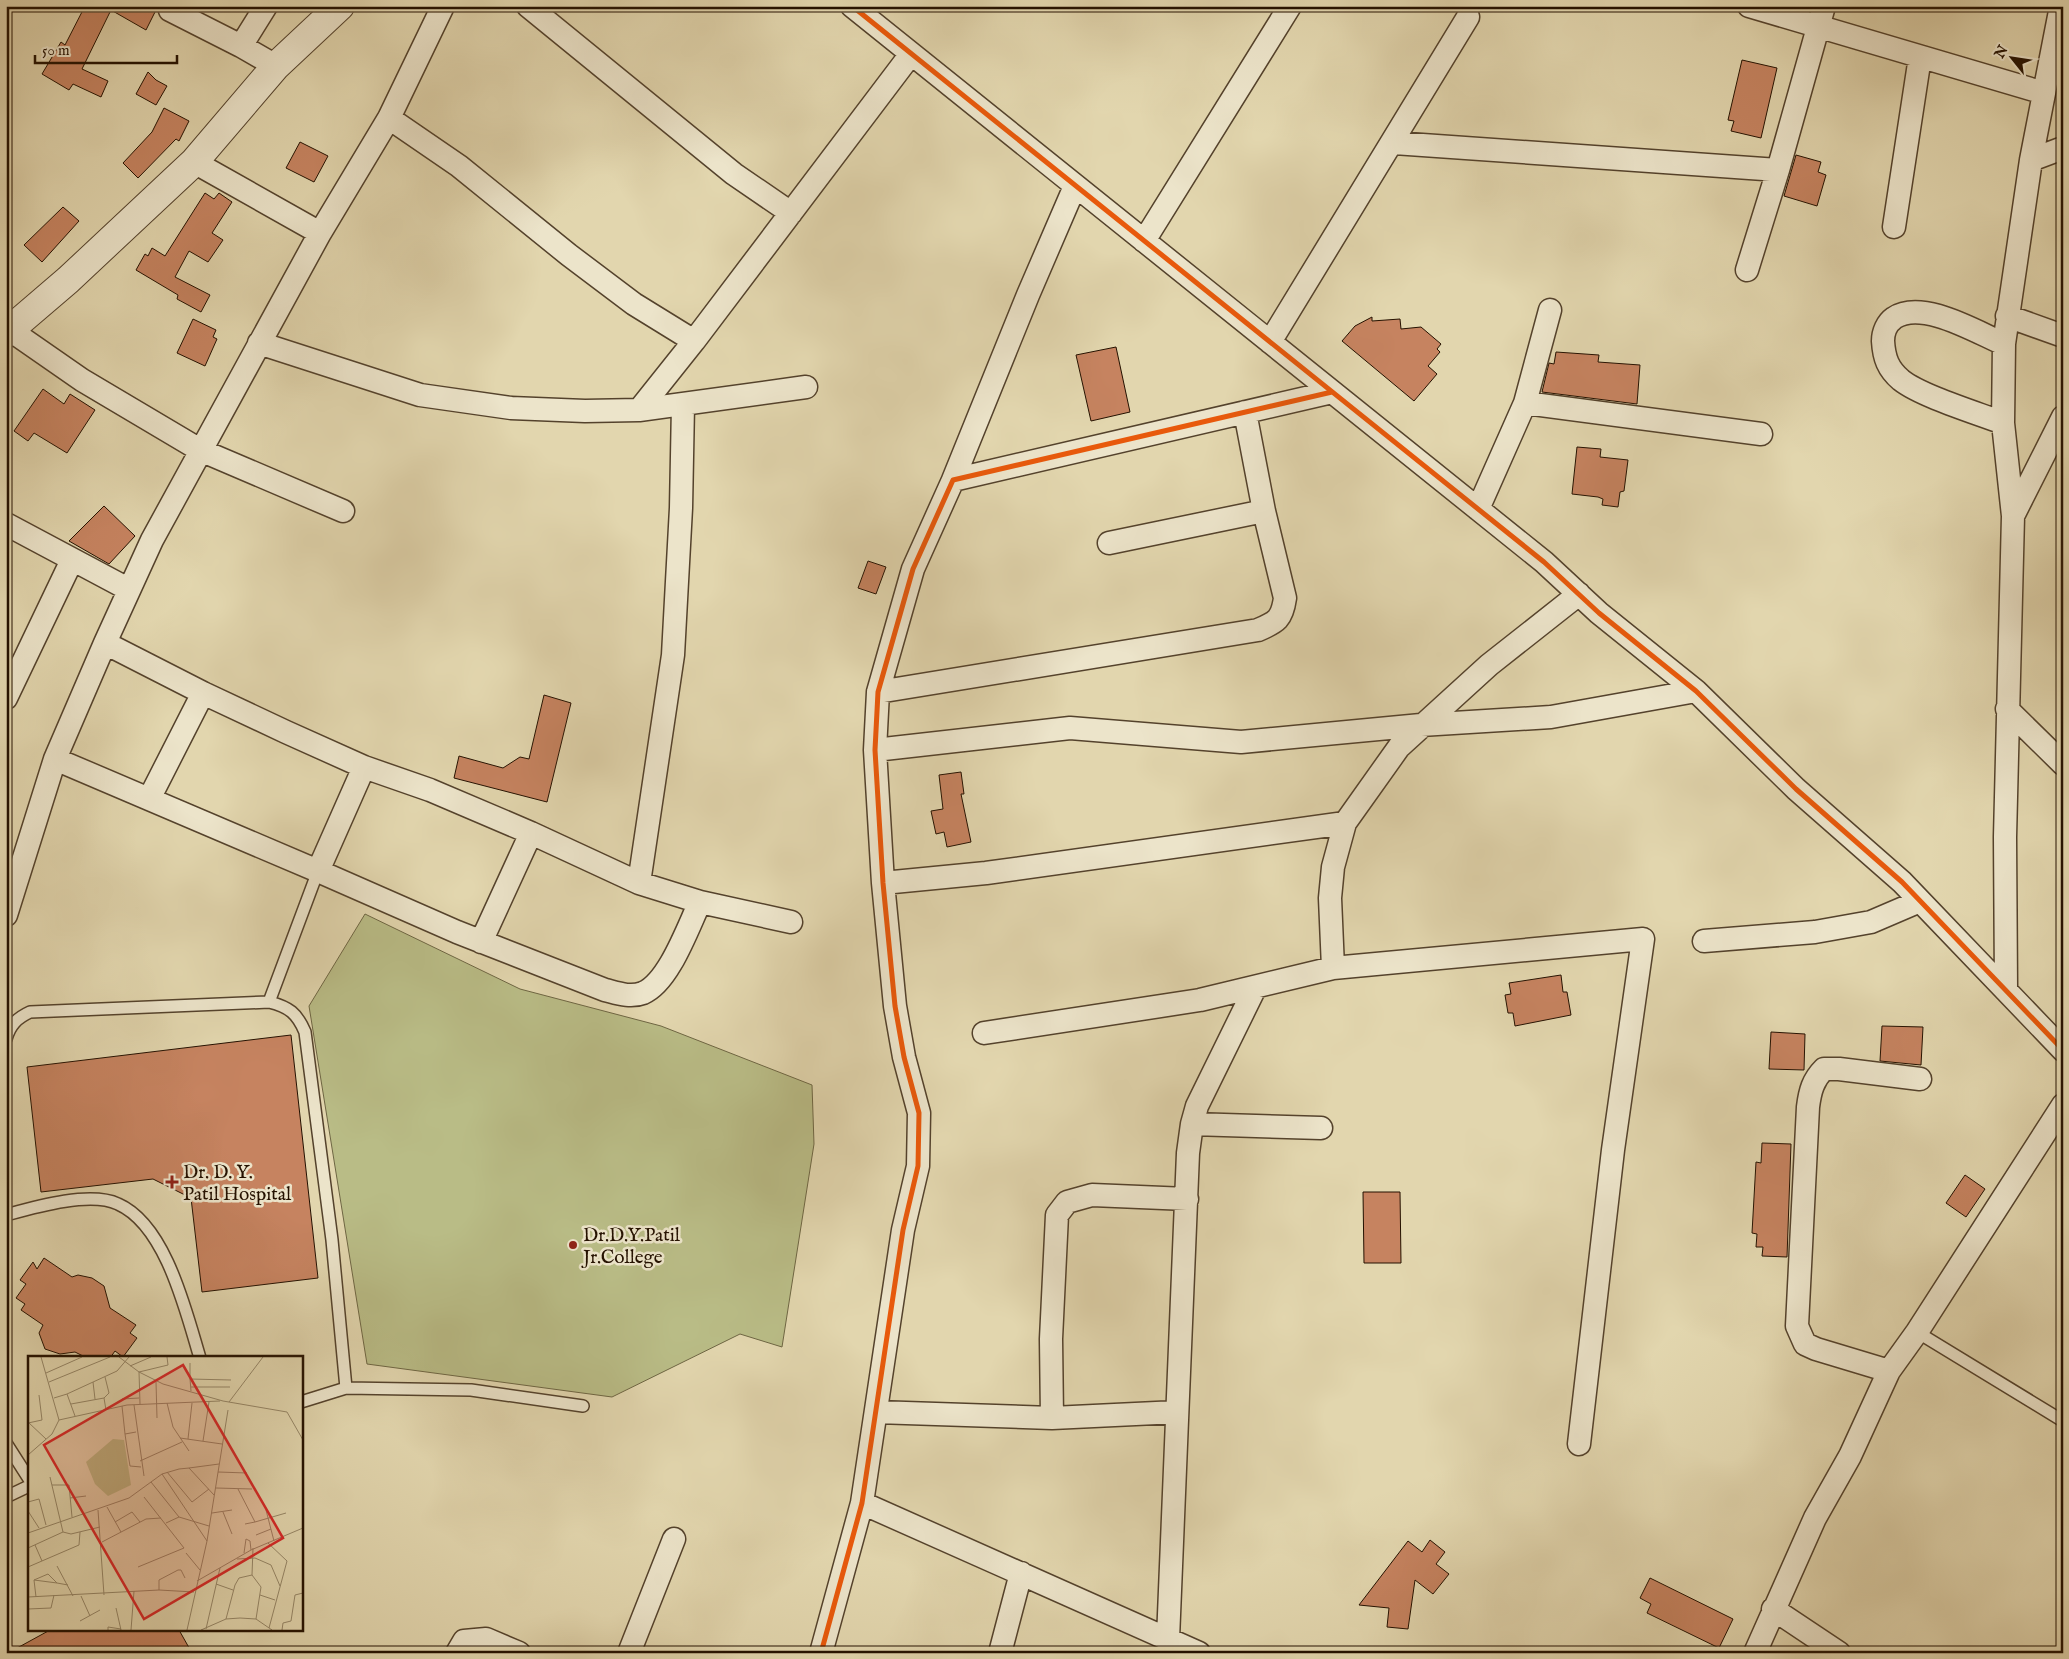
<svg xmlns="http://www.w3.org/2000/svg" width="2069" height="1659" font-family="'IM FELL English',serif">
<rect width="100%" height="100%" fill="#e2d6ae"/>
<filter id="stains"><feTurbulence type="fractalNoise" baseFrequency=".004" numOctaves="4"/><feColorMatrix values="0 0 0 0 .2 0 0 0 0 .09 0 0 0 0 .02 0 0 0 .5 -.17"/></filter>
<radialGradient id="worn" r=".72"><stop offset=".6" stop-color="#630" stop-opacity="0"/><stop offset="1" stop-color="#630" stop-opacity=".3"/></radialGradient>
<path fill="#b9bc86" stroke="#6e6643" d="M365 914 520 989 661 1026 812 1085 814 1144 782 1347 740 1334 612 1397 367 1364 309 1006Z"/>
<path fill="#c68360" stroke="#241100" d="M85 6H158L146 30 111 10 82 69 108 81 101 97 73 84 69 90 42 74 61 42 65 45Z
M1742 60 1777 68 1761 138 1731 131 1734 121 1728 120Z
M148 72 156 80 167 86 156 105 136 94Z
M164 108 189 121 179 141 176 139 138 178 123 163 152 132Z
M300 142 328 156 314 182 286 168Z
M1796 155 1821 162 1818 172 1826 175 1817 206 1784 196Z
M205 193 214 199 219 193 232 202 212 233 223 240 208 262 189 251 175 277 210 295 201 312 177 299 178 295 136 270 145 254 148 256 152 248 165 256Z
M63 207 79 221 42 262 24 245Z
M1372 317V321L1400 319 1401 329 1421 327 1441 344 1437 349 1440 352 1428 366 1437 374 1414 401 1342 341 1355 326Z
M193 319 216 330 213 337 217 339 205 366 177 353Z
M1116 347 1130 412 1091 421 1076 355Z
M1556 352 1599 355 1598 362 1640 365 1637 404 1542 392 1549 363 1554 364Z
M43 389 64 404 70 394 95 410 67 453 34 433 28 441 14 431Z
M1577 447 1601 449 1600 457 1628 460 1624 491 1620 492 1618 507 1602 505 1603 499 1598 497 1572 494Z
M104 506 135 536 109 564 69 541Z
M868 561 886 567 876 594 858 588Z
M544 695 571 703 547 802 454 778 459 756 503 768 520 757 529 759Z
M961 772 964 794H961L971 842 947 847 944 832 936 834 931 811 943 809 939 775Z
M1561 975 1563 992H1567L1571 1015 1515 1026 1513 1013H1508L1505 995 1511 994 1509 983Z
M1882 1026 1923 1027 1921 1065 1880 1061Z
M1771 1032 1805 1034 1804 1070 1769 1069Z
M291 1035 318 1278 202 1292 191 1198 153 1179 41 1192 27 1067Z
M1762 1143 1791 1144 1787 1257 1762 1256 1763 1247H1756L1757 1234 1752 1233 1756 1162 1761 1163Z
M1965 1175 1985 1189 1966 1217 1946 1203Z
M1363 1192H1400L1401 1263H1364Z
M44 1258 72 1277 78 1275 92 1278 104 1286 110 1308 136 1325 130 1333 137 1338 123 1357 115 1351 110 1358H87L75 1352 60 1354 45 1349 39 1333 43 1325 21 1310 25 1304 16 1298 26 1284 20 1280 33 1262 37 1269Z
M1430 1540 1445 1552 1436 1564 1449 1574 1433 1594 1415 1580 1408 1629 1387 1627 1389 1608 1359 1605 1408 1541 1422 1552Z
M1650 1578 1733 1619 1719 1648 1647 1613 1651 1604 1640 1598Z
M50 1630H179L192 1653H8Z"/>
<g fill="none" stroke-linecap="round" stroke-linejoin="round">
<defs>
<path id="service" d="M269 1002 318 871
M6 1039C10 1025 17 1018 30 1012L269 1002C289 1007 297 1013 305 1032L332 1240 346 1388
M6 1215C35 1207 90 1191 118 1204 166 1225 186 1312 200 1358
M1917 1332 2063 1421
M301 1402 346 1388 471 1390 583 1406
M6 1443 29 1479
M6 1497 29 1486"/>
<path id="minor" d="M172 6 170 10 241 46 276 66
M528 6 734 174 791 213
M852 6 1544 562 1599 613 1696 691 1796 789 1902 882 2063 1050
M1749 6 2044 93
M241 46 266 6
M389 118 459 166 569 255 634 304 694 341
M1394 143 1778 170 1747 270
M2031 160 2063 148
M194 162 320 233
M1778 170 1824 6
M1894 227 1920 57
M1144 241 1290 6
M2007 316 2063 336
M10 330 82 380 200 450 343 511
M1270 342 1468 17
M259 343 420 395 511 408 585 411 639 410 806 387
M1525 403 1761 434
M639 410 694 341 911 54
M2003 423C1977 413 1921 396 1901 380 1888 369 1884 358 1883 341 1883 332 1887 323 1894 318 1922 299 1976 332 2004 344
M953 480 1028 295 1075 186
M1478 509 1525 403 1550 310
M2013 516 2063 417
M6 524 128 589
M1109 543 1264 511
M105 643 203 693 286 732 364 767 430 790 531 833 639 883 700 902 791 922
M878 692 1258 630C1277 622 1282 619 1285 598L1264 511 1245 412
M6 698 72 560
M2007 709 2063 764
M875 750 1070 728 1241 742 1421 725 1551 717 1696 691
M55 759 318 871
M364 767 318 871 457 932 605 990C617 993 630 998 643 993 669 982 688 927 700 902
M149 799 203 693
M639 883 673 655 681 508 683 405
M883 883 986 873 1345 823
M6 915 55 759 105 643 152 540 320 233 389 118 443 6
M1704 941 1815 932 1871 922 1920 901
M481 942 531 833
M1333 968 1330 898 1333 867 1345 823 1399 747 1489 665 1579 594
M2006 989 2005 837 2013 516 2003 423 2004 344 2031 160 2061 6
M984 1033 1200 1000 1333 968 1643 939 1613 1150 1579 1444
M1192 1124 1321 1128
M1889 1371 1816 1349 1805 1344 1797 1326 1808 1107C1810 1091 1813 1080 1824 1069H1839L1920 1079
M876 1412 1052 1418 1177 1412
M1052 1418 1051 1339 1057 1215 1067 1202 1092 1195 1187 1199
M862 1503 1199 1653
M1773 1609 1839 1653
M1168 1639 1188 1153 1192 1124 1197 1106 1255 988
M457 1653 464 1641 486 1639 519 1653
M629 1653 674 1539
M821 1653 862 1503 903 1230 918 1166 919 1113 904 1057 895 1006 883 883 875 750 878 692 913 569 953 480 1332 392
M1000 1653 1021 1573
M1755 1653 1815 1518 1850 1456 1889 1371 1917 1332 2063 1105"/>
<path id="tertiary" d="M6 333 68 280 194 162 276 66 340 6"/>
</defs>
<use href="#service" stroke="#54422c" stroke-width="14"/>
<use href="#minor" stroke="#54422c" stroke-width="25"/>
<use href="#tertiary" stroke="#54422c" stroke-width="30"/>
<use href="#service" stroke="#ece4ca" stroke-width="11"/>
<use href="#minor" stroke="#ece4ca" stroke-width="22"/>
<use href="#tertiary" stroke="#ece4ca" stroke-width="28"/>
<defs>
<path id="cycleway" d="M852 6 1544 562 1599 613 1696 691 1796 789 1902 882 2063 1050
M821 1653 862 1503 903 1230 918 1166 919 1113 904 1057 895 1006 883 883 875 750 878 692 913 569 953 480 1332 392"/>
</defs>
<use href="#cycleway" stroke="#ece4ca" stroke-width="8"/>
<use href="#cycleway" stroke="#e8590c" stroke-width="5"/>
</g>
<g fill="#8f2418" stroke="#ece4ca" stroke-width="2">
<path d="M169.5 1174.5h5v5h5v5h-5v5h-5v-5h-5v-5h5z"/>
<circle cx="573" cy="1245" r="5"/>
</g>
<g text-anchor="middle" stroke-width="5" stroke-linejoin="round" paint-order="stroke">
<g font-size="19" fill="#241100" stroke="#ece4ca" text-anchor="start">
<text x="183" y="1178">Dr. D. Y.<tspan x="183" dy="22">Patil Hospital</tspan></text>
<text x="583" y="1241">Dr.D.Y.Patil<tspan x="583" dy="22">Jr.College</tspan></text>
</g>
</g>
<g transform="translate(28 1356)">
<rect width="275" height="275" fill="#e2d6ae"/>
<path d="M85 83 96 84 103 129 80 140 67 128 58 106Z" fill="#b9bc86"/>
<path fill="none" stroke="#968768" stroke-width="1" d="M91 1 111 16 135 28 195 45 259 56 275 84M162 7V23M102 10 123 1M18 17 54 1M21 26 82 1M65 26 67 43M128 26 129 62M163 31H202M163 35 162 23 203 24M39 38 89 15 101 1M26 42 39 38 47 60M76 42 81 37 77 21M94 43 111 42M201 46 235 1M139 47 145 71 161 95M43 48 76 42 78 54M112 48 111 16 140 9 139 1M106 49 116 120M94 50 97 78M31 64 99 49 192 45M0 66 18 83M0 67 14 64 11 39M108 76 97 78 99 92 102 110 113 111M152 82 194 88M160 83 164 47M175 85 181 46M0 99 24 78 31 64 13 1M112 105 154 86M161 112 191 108M139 116 164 146 181 133M190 116 219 117M134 118 179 185M22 121 35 176M123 126 151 161M24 129H41L44 161M188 132 224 133M210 133 227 166 217 168M42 142 58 140M0 146 11 143 18 169M79 151 93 176M70 154 76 239M238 154 246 185M0 155 11 172M195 156 204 178M184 157 204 154M87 166 104 156 112 166M227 166 258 157M138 167 151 161 181 170M0 177 101 142 134 118 151 113 161 112 186 139M228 179 243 173M74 186 118 163 133 162M240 187 259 205 241 272M7 189 14 205M0 192 35 176 43 178 72 171M158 197 172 214M216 197 218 183 222 185 223 194M209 203 227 202 243 209 252 230M29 210 45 240M0 211 51 189 52 176M110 211 156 192 116 141M224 219 225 192M6 224 29 227M169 225 223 194 275 172M188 228 205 234M131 234V224L150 214H153L157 222M232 239 247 244M53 240 62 260M0 241 131 234 166 236M8 241 6 224 20 218 29 227 40 229M88 252 93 274M0 253 23 252 26 239M198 263 207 229 211 222 224 219 233 231 228 263M52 265 72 254M178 273 192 212M80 274V271L93 273M103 274 106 235M159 274 179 185 200 54M173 274 198 263 212 262 228 263 244 274M254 274 255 267 263 265 267 239 275 237"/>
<path fill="#d62828" fill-opacity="0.15" stroke="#d62828" stroke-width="2.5" d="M155 9 255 182 116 263 16 89Z"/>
<rect width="275" height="275" fill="none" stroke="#241100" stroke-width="2.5"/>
</g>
<rect width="2069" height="1659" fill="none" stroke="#e2d6ae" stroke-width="25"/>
<rect x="8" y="8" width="2054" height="1644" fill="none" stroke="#241100" stroke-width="2.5"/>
<rect x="12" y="12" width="2044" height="1634" fill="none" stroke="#241100"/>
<g transform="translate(2012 58) rotate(300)" stroke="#ece4ca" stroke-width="4" paint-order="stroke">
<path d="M0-4L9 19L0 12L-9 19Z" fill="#241100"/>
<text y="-8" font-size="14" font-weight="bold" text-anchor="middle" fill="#241100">N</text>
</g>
<path d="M35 55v8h142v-8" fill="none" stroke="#241100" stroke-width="2.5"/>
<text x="42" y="55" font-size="15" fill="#241100" stroke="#ece4ca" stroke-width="4" paint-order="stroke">50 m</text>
<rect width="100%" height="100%" filter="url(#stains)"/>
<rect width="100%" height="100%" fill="url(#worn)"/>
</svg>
